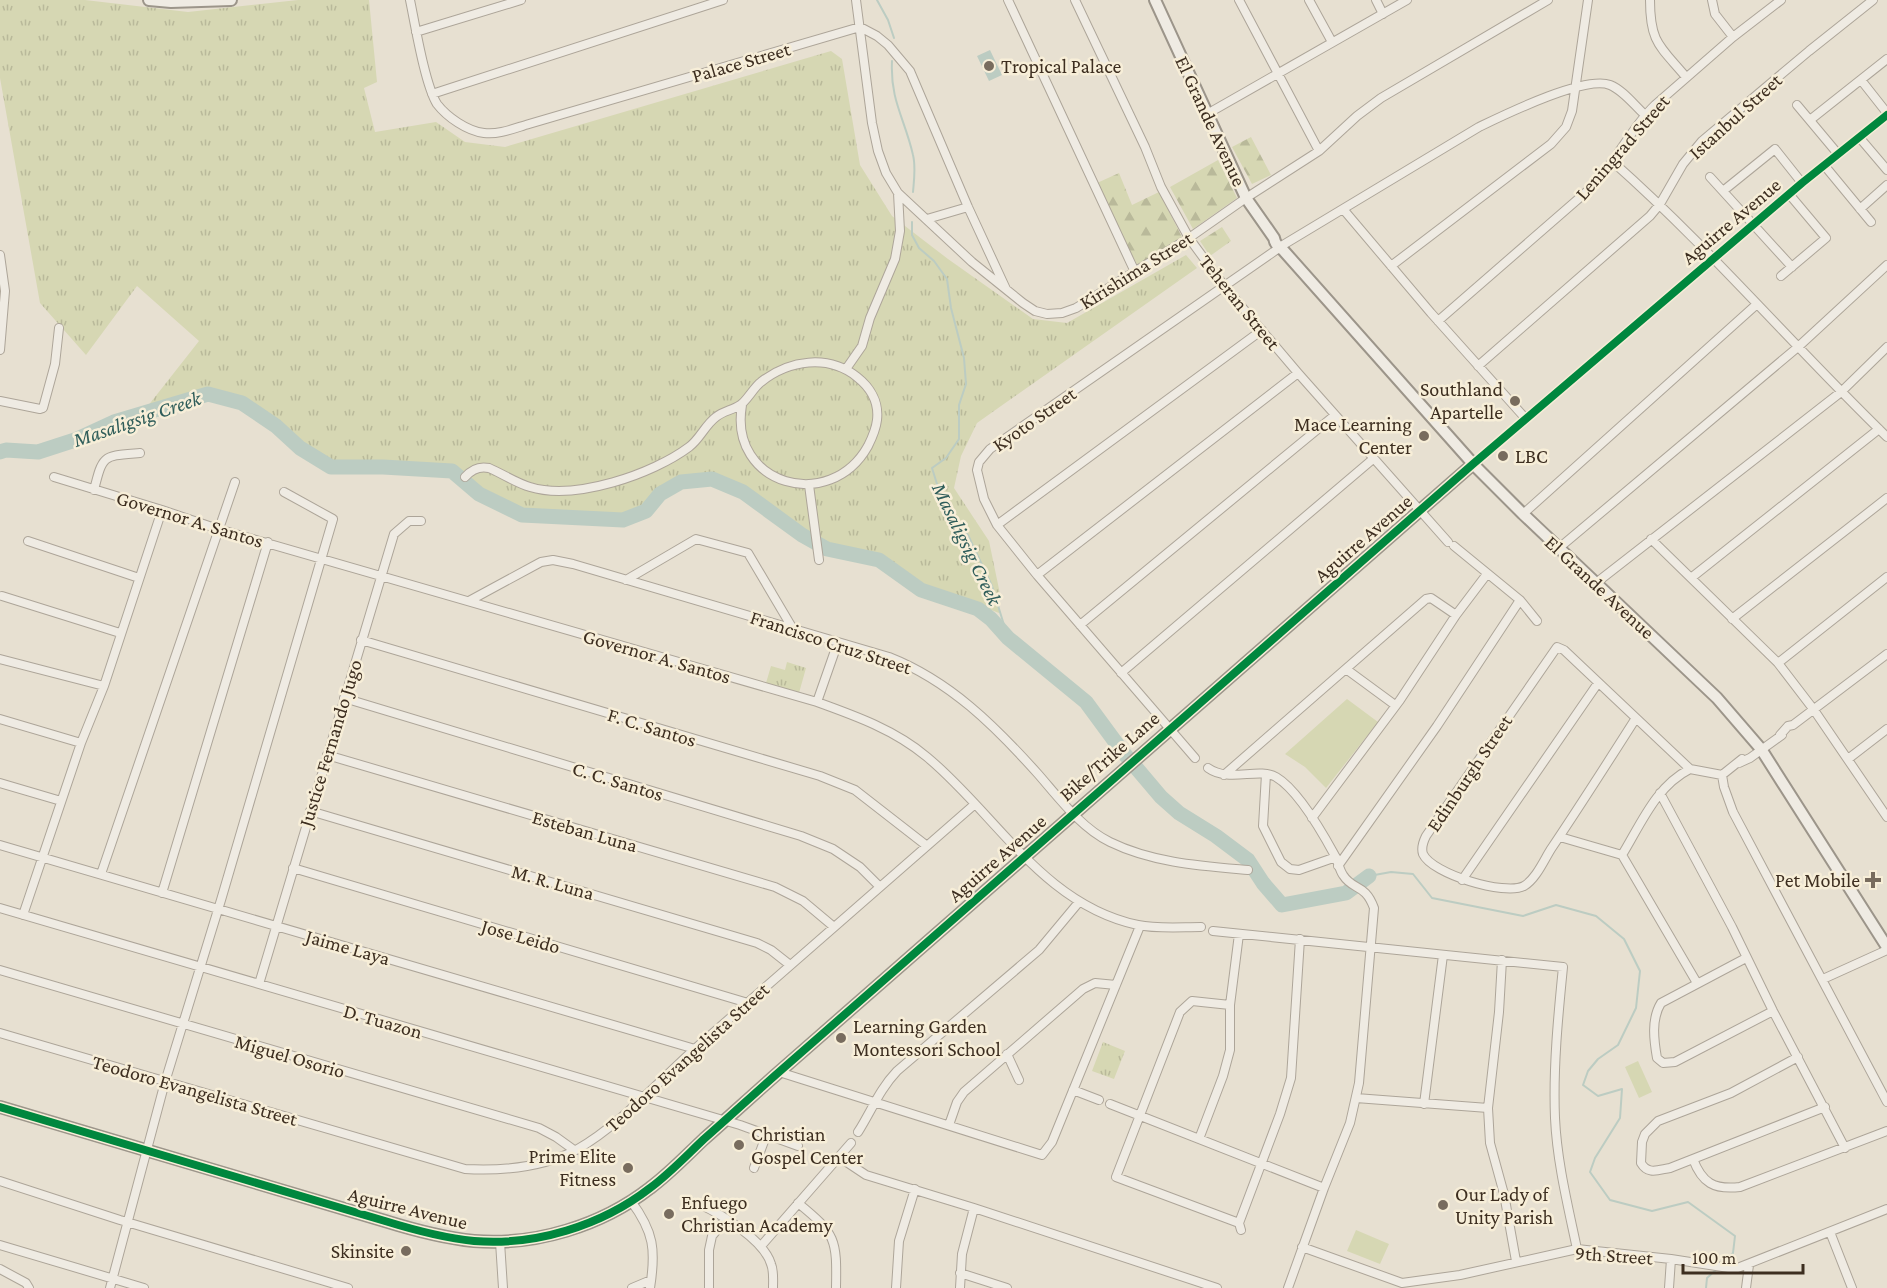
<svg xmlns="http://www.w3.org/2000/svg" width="1887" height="1288" font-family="'Crimson Pro',serif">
<defs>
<pattern id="grass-tufts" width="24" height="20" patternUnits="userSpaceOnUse" patternTransform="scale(1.5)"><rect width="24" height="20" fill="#d6d7b3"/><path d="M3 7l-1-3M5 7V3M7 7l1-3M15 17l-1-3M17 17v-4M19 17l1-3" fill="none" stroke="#b9b99a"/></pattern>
<pattern id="forest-firs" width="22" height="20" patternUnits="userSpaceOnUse" patternTransform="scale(1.5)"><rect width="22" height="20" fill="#d6d7b3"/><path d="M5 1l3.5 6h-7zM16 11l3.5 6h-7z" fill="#b9b99a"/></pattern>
<pattern id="water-ripples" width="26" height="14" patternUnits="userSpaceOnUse" patternTransform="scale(1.5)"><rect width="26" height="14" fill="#bcccc2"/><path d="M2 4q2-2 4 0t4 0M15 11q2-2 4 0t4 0" fill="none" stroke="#a2b0a6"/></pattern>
</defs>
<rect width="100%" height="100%" fill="#e7e0d1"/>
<path fill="url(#grass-tufts)" d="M0 0H85L188 12 298 0H369L377 82 364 88 375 132 436 122 465 142 505 147 831 51 842 59 860 165 892 216 948 259 1033 319 1067 323 1186 255 1197 268 977 423 961 456 954 488 989 541 1000 594 999 613 923 584 881 554 827 549 802 535 743 492 712 479 680 482 660 494 646 511 623 520 522 515 479 494 452 471 383 467H331L300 448 276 426 242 403 208 394 140 416 199 341 137 286 86 355 40 303 0 78Z
M787 662 806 668 799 693 794 692 793 694 782 688 766 683 771 666 785 670Z
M1103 1042 1125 1051 1114 1079 1092 1071Z"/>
<path fill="url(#forest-firs)" d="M1251 137 1271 175 1252 184 1232 147Z
M1218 160 1237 198 1193 229 1170 187Z
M1119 173 1132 205 1159 192 1182 237 1137 265 1097 183Z
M1222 227 1231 241 1210 256 1200 241Z"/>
<path fill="#d6d7b3" d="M1347 699 1378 722 1326 788 1305 767 1285 754Z
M1638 1061 1652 1092 1639 1098 1625 1067Z
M1356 1230 1389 1244 1380 1264 1347 1251Z"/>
<path fill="url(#water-ripples)" d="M990 50 1002 75 989 81 977 56Z"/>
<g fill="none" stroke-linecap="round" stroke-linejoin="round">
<path stroke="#bcccc2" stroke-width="2" d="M877 0 888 20 894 38
M892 61C890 101 905 119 913 155 916 167 914 180 913 192
M912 222V235L919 248 934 261 947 279 951 308 964 358 966 384 959 405V439L946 458 932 468 942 500 968 535 992 586 1008 638
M1369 876 1391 872 1413 874 1432 898 1523 916 1556 905 1596 916 1624 939 1640 971 1636 1008 1618 1045 1598 1059 1588 1071 1583 1085 1598 1096 1622 1089 1620 1118 1595 1158 1590 1172 1610 1200 1652 1211 1688 1202 1735 1236 1733 1253 1721 1265
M1706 1288 1707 1278 1717 1269"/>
<path stroke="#bcccc2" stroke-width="15" d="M0 452 6 450 38 452 75 440 114 422 208 394 242 403 276 426 300 448 331 467H383L452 471 479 494 522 515 623 520 646 511 660 494 681 482 712 479 743 492 802 535 827 549 879 560 921 590 978 609 991 619 1008 638 1086 702 1122 751 1161 797 1179 813 1216 836 1248 860 1263 883 1282 905 1346 893 1369 876"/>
<defs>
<path id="street" d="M410 0C415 24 425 85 437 104 447 117 467 131 484 133 499 135 515 128 529 124L860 27 877 36 888 45 910 71 968 207 1006 289
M856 0 872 123 878 151 886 173 898 193 972 262 1023 303 1035 311 1047 314 1062 313 1076 308 1189 238 1246 198 1319 151 1357 116 1381 98 1548 0
M1008 0 1135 272
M1075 0 1145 147 1161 187 1189 238 1225 287 1298 373 1448 542
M1239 0 1319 151
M1309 0 1332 42
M1376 0 1383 14
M1650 0C1650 43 1660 46 1686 77
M1712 0 1715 14 1733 37
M416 32 521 0
M1861 80 1887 113
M432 94 723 0
M1797 105 1838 154
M1207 114 1407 0
M1810 120 1887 59
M1859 137 1887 170
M1613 162C1710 248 1794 347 1887 437
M1824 165 1871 222
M1710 177 1792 267
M1723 191 1775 149 1802 183
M1343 209 1431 313 1526 419
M1860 209 1887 185
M927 219 968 207
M1283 245 1479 127C1504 115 1585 75 1610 85 1623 90 1634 105 1645 115
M0 255 5 291 0 350
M1391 266 1551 144 1566 127 1572 111 1588 0
M1781 276 1826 238 1789 194
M1438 321 1592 187C1616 162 1630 129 1655 105L1733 37 1781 0
M1478 366 1650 216 1660 204 1683 164 1702 141 1809 51 1873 0
M846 369 862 346 870 318 895 259 900 231 898 193
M0 401 40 409 43 408 55 364 59 328
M1473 464 1802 183 1887 115
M54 477 162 510 218 529 817 702C856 716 895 730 927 757 996 814 1043 905 1138 925 1157 929 1181 927 1201 927
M465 477C472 469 480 466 489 468 503 474 516 483 530 487 575 501 653 474 689 447 700 439 705 425 716 417 723 411 733 410 740 405 746 402 754 387 761 382 789 360 828 354 857 377 871 388 879 403 877 420 876 429 872 438 868 446 830 514 728 485 742 405
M809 485 819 560
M94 490C103 454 103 456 140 453
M1523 514 1757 304
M997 525 1262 330
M1651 539 1778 663 1814 710 1887 817
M28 541 139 578
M1454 546 1520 600 1537 621
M1559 548 1798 347 1887 265
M1037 575 1298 373
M1691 578 1879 429
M626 580 696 539 748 553 793 629
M1596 583 1841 392 1887 347
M2 596 120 633
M469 601 541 562 553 560 573 564 889 657C950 681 995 726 1038 774 1059 798 1081 828 1110 842 1153 863 1202 866 1248 870
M1732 619 1887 498
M1080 625 1335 415
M361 640 820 776 855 790 927 846
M0 659 104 686
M1778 663 1887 577
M1346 669 1395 705
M1121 673 1373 459
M344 698 801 836 833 849 860 867 880 887
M817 702 838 642
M1636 718C1608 762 1580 806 1551 849 1544 860 1536 879 1524 886 1505 896 1432 874 1423 854 1421 848 1423 842 1426 836L1557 647 1564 650 1690 769 1722 775
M0 719 81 743
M1780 735 1788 726 1793 725 1887 654
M327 755 775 887 803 901 834 927
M1195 758 1037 575 997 525 984 499 977 470 979 462 990 449 1279 248
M1848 759 1887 729
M1739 763 1750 758 1782 735
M1208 768C1229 783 1258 767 1276 777 1298 790 1322 832 1334 854 1338 861 1339 869 1343 875 1353 891 1365 883 1374 908L1359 1083 1350 1123 1324 1188 1288 1288
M1266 774 1263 826 1281 862 1290 869 1299 870 1336 857
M1224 775 1426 599 1431 598 1456 615
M1722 775 1724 787 1733 812 1887 1102
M1722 775 1742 759
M0 783 61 801
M1660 793 1732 927 1773 1011 1845 1148
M310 811 757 943 771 950 790 965
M1312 818 1400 700 1456 615 1487 574
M1560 837 1622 855 1697 983
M0 845 695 1049
M1622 855C1641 824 1656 786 1690 769
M1338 866 1437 726 1520 600
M293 868 748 1003
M101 874 235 482
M1462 880 1598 683
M162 893 268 542
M0 908 740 1125 798 1146
M23 915 81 743 104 686 162 510
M1213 931 1563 967C1558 1017 1553 1068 1555 1118 1557 1162 1568 1206 1577 1249
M1746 958 1661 1003C1651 1019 1654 1041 1657 1058L1663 1063 1675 1062 1773 1011
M1502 960 1499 1012 1488 1108 1490 1143 1504 1194 1516 1261
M0 970 539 1128 556 1137 574 1150
M1823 979 1887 950
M259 984 394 534 409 521H421
M1230 1005 1192 1001 1180 1012 1116 1177 1239 1223
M0 1033 465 1169C503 1171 542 1168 576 1150 619 1126 660 1080 697 1047 790 966 882 885 975 804
M1007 1054 1019 1080
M1798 1057 1731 1093 1658 1121 1645 1134 1642 1142 1641 1163C1648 1175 1658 1170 1670 1168L1825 1107
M779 1072 1042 1155 1052 1142 1140 926
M1073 1090 1099 1100
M1356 1098 1488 1108
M1110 1104 1324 1188
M1424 1104 1443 955
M949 1125 957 1102 964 1092 1083 989 1095 983 1116 985
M858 1132C872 1110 879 1090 897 1071L1039 950 1079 902
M1199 1139 1223 1076 1230 1050V1005L1239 934
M839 1157 866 1175 974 1208 1217 1288
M1693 1159C1702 1183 1714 1190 1740 1187L1887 1131
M754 1168 766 1136
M0 1181 120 1220 348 1288
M631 1201C654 1232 656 1250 650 1288
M798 1203C836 1234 837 1239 836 1288
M699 1204C721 1214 764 1240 771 1264 774 1271 773 1280 773 1288
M1241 1230 1239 1223 1280 1114 1291 1078 1300 939
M1830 1232 1852 1288
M500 1242 503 1288
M0 1245 144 1288
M761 1246 851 1143
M1302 1247 1402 1283 1460 1275 1577 1249 1671 1259 1735 1269 1887 1209
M0 1269 26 1283 29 1288
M960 1273 1007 1288
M110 1288 165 1082 221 900 333 519 284 492
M632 1288 651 1280
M709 1288V1250L712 1236 726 1219
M896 1288 899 1241 915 1189
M960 1288 962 1254 974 1208
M1669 1288 1671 1259
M1746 1288 1749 1265"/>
<path id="secondary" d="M149 0 171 2 231 0
M1155 0 1246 198 1274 238C1275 244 1278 247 1283 250L1475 466 1523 514 1717 698 1761 749 1887 947
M0 1107 385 1221C414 1230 444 1238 474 1241 535 1246 601 1226 650 1188 669 1174 686 1156 704 1139 729 1117 754 1094 779 1072L1473 464"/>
</defs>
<use href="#street" stroke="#ada599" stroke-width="10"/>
<use href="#secondary" stroke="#9c958a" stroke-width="14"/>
<use href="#street" stroke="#efebe3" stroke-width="8"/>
<use href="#secondary" stroke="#efebe3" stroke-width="10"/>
<defs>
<path id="cycleway" d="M0 1107 385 1221C414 1230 444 1238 474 1241 535 1246 601 1226 650 1188 669 1174 686 1156 704 1139 729 1117 754 1094 779 1072L1473 464 1802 183 1887 115"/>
</defs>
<use href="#cycleway" stroke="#f7eed8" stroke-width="11"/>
<use href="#cycleway" stroke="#00873e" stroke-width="8"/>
</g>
<g fill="#786c5e" stroke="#f7eed8" stroke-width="2">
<circle cx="989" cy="66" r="6"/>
<circle cx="1515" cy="401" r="6"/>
<circle cx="1424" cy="436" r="6"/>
<circle cx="1503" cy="456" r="6"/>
<path d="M1870 871h6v6h6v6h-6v6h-6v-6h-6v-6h6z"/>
<circle cx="841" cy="1038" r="6"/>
<circle cx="739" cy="1145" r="6"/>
<circle cx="628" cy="1168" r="6"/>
<circle cx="1443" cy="1205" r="6"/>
<circle cx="669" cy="1214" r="6"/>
<circle cx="406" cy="1251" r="6"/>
</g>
<g text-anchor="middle" stroke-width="5" stroke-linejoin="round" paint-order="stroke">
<g font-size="20" fill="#3d2e20" stroke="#f7eed8">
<text transform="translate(741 62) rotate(-16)" y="7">Palace Street</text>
<text transform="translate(1735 116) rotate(-42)" y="7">Istanbul Street</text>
<text transform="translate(1211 121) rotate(65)" y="7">El Grande Avenue</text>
<text transform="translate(1622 147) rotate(-49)" y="7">Leningrad Street</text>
<text transform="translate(1731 221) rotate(-40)" y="7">Aguirre Avenue</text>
<text transform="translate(1136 270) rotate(-32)" y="7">Kirishima Street</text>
<text transform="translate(1240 302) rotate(51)" y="7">Teheran Street</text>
<text transform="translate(1034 419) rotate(-35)" y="7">Kyoto Street</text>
<text transform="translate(190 519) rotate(17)" y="7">Governor A. Santos</text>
<text transform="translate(1363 538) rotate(-41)" y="7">Aguirre Avenue</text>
<text transform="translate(1600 587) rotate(43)" y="7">El Grande Avenue</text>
<text transform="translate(831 642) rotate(18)" y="7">Francisco Cruz Street</text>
<text transform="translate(657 656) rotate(16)" y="7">Governor A. Santos</text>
<text transform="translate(652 727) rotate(17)" y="7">F. C. Santos</text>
<text transform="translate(330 743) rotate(-73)" y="7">Justice Fernando Jugo</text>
<text transform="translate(1109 756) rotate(-41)" y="7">Bike/Trike Lane</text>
<text transform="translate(1469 773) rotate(-56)" y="7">Edinburgh Street</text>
<text transform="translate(618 781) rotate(17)" y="7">C. C. Santos</text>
<text transform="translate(585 831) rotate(16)" y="7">Esteban Luna</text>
<text transform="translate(997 858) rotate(-41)" y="7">Aguirre Avenue</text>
<text transform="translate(553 882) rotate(16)" y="7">M. R. Luna</text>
<text transform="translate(521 936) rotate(16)" y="7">Jose Leido</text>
<text transform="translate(348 947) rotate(16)" y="7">Jaime Laya</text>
<text transform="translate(383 1021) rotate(16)" y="7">D. Tuazon</text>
<text transform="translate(290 1056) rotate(16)" y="7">Miguel Osorio</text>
<text transform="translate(687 1057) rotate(-42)" y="7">Teodoro Evangelista Street</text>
<text transform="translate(195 1090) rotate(16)" y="7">Teodoro Evangelista Street</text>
<text transform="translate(408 1208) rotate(14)" y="7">Aguirre Avenue</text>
<text transform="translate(1614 1255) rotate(4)" y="7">9th Street</text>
</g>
<g font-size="20" fill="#3d2e20" stroke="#f7eed8" text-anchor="start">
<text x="1001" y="73">Tropical Palace</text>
<text x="1503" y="396" text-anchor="end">Southland<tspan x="1503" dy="23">Apartelle</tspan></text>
<text x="1412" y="431" text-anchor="end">Mace Learning<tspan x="1412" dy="23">Center</tspan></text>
<text x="1515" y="463">LBC</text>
<text x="1860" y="887" text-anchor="end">Pet Mobile</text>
<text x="853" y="1033">Learning Garden<tspan x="853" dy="23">Montessori School</tspan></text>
<text x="751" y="1141">Christian<tspan x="751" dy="23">Gospel Center</tspan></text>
<text x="616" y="1163" text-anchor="end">Prime Elite<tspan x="616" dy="23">Fitness</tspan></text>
<text x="1455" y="1201">Our Lady of<tspan x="1455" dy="23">Unity Parish</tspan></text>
<text x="681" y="1209">Enfuego<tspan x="681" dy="23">Christian Academy</tspan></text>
<text x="394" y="1258" text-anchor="end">Skinsite</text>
</g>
<g font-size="21" font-style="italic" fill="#2f5d5a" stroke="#f7eed8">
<text transform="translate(137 419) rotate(-19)" y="7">Masaligsig Creek</text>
<text transform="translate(967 544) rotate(64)" y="7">Masaligsig Creek</text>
</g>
</g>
<path d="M1683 1264v9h120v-9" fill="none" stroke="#3d2e20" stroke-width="3"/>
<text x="1692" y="1264" font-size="18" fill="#3d2e20" stroke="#f7eed8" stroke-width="4.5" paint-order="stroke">100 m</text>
</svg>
